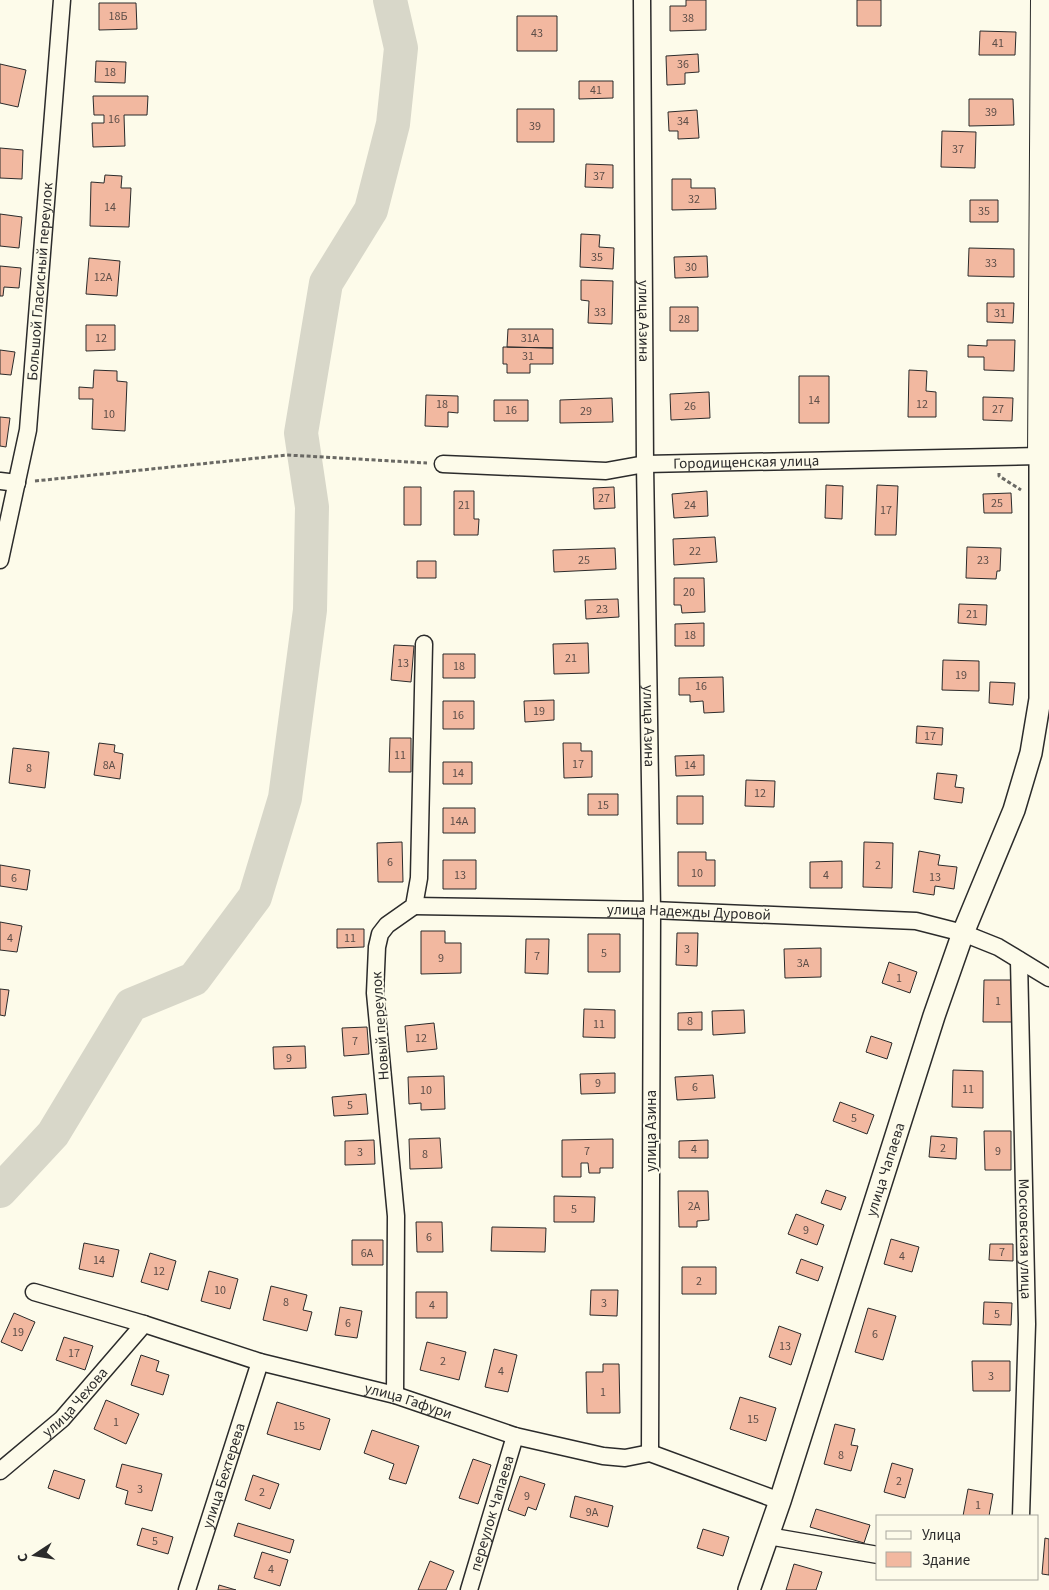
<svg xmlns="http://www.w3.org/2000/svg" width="1049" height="1590" font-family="'Source Sans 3',sans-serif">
<rect width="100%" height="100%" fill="#fdfbea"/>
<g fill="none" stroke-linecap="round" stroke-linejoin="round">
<path stroke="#d8d7c9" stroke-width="34" d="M0 1191 53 1134 131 1005 194 979 255 897 285 798 310 610 312 507 301 433 326 283 371 210 393 124 401 48 390 0"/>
</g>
<path fill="#f2b8a0" stroke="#2b2b2b" d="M686 0H706V30L670 31V6H686Z
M857 0H881V26H857Z
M99 3H136L137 29 99 30Z
M517 16H557V51H517Z
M980 31 1016 32 1015 55H979Z
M698 54 699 72 685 73V84L667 85 666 56Z
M96 61 126 62 125 83 95 82Z
M0 64 26 70 18 107 0 103Z
M579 81H613V98L579 99Z
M93 96H148L147 115H124L125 146 93 147 92 123H104V115H94Z
M969 99H1013L1014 125 969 126Z
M517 109H554V142H517Z
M697 110 699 138 678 139V131H669L668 112Z
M942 131 976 132 975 168 941 167Z
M0 148 23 150 22 179 0 178Z
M586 164 613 165V188L585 187Z
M105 175 122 176 121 188H131L129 227 90 226 91 182 104 183Z
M672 179H691V188H715L716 209 672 210Z
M970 200H998V222H970Z
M0 214 22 217 19 248 0 246Z
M581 234 600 235 599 247 614 248 613 269 580 267Z
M969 248 1014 249V277L968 276Z
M707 256 708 277 675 278 674 257Z
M89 258 120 261 117 296 86 294Z
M0 266 21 268 19 288 4 287 3 296H0Z
M581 280 613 281 612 324 588 323 589 301 581 300Z
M987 303H1014L1013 323 987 322Z
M670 307H698V331H670Z
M86 325H115V350L86 351Z
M508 329H553V348L507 347Z
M987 340H1015L1014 371 984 370V357H968V345L987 346Z
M503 347 553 348V364H530V373H507V364H503Z
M0 350 15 352 11 375 0 374Z
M94 370 117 371V381L127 382 125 431 92 429 93 399H79V387L93 388Z
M909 370 927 371 926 391 936 392V417H908Z
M799 376H829V423H799Z
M709 392 710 418 671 420 670 394Z
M426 395 458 396V413L448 412V427L425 426Z
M983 397 1013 398 1012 421 983 420Z
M612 398 613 422 560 423V400Z
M494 400H528V421H494Z
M0 417 10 418 6 447 0 446Z
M826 485 843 486 842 519 825 518Z
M877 485 898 486 896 535H875Z
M404 487H421V525H404Z
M614 487 615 508 594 509 593 488Z
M454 491H474V519H479L478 535H454Z
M707 491 708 516 674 518 672 494Z
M1011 493 1012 513H984L983 494Z
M715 537 717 562 674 565 673 539Z
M967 547 1001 548 1000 571H997L996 579 966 578Z
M615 548 616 569 554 572 553 550Z
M417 561H436V578H417Z
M674 578H704L705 612 682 613 681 605H674Z
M618 599 619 617 586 619 585 600Z
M959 604 987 605 986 625 958 623Z
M704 623V646H675V624Z
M588 643 589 673 554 674 553 644Z
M394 645 414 646 411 682 391 680Z
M443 654H475V678H443Z
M943 660 979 661V691L942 690Z
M723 677 724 712 704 713 703 701 690 702V695H679V678Z
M990 682 1015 683 1013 705 989 703Z
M554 700V720L525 722 524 701Z
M443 701H474V729H443Z
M917 726 943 728 942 745 916 743Z
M390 738H411V772H389Z
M99 743 115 745 114 752 123 754 120 779 94 775Z
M563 743H581V751H592V777L564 778Z
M13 748 49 752 45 788 9 783Z
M704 755V775L676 776 675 756Z
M443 762H472V784H443Z
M937 773 957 775 955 787 964 788 962 803 934 799Z
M746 780 775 781 774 807 745 806Z
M588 794H618V815H588Z
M677 796H703V824H677Z
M443 808H475V833H443Z
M402 842 403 882H378L377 843Z
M864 842 893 843 892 888 863 887Z
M919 851 940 855 938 865 957 867 954 889 935 886 934 895 913 892Z
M678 852H706V860H715V886H678Z
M443 860H476V889H443Z
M842 861V888H810V862Z
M0 865 30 870 27 890 0 886Z
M0 922 22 926 17 952 0 950Z
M337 929H364V947L337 948Z
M421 931H445V943H461V973L421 974Z
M677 933H698L697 966 676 965Z
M588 934H620V972H588Z
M526 939H549L548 974 525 973Z
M821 948V977L785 978 784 949Z
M889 962 917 972 910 993 882 983Z
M984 980H1014L1013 1022H983Z
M0 989 9 990 5 1016 0 1015Z
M584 1009 615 1010V1038L583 1037Z
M744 1010 745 1033 713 1035 712 1011Z
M702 1012V1030H678V1013Z
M434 1023 437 1049 407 1052 405 1026Z
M367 1027 369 1054 344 1056 342 1028Z
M871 1036 892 1043 887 1059 866 1052Z
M305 1046 306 1068 274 1069 273 1047Z
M953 1070 983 1071V1108L952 1107Z
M615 1073V1093L581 1094 580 1074Z
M713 1075 715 1098 677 1100 675 1077Z
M444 1076 445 1109 421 1110V1103L409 1104 408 1077Z
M366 1094 368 1114 334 1116 332 1097Z
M840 1102 874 1115 867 1134 833 1121Z
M984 1131H1011V1170H985Z
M931 1136 957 1138 956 1159 929 1157Z
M440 1138 442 1168 410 1169 409 1139Z
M613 1139V1168H600V1173H589L588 1163H581V1177H562V1140Z
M374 1140 375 1164 345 1165V1141Z
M708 1140V1158H679V1141Z
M826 1190 846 1197 841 1210 821 1203Z
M678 1191H708L709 1220 697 1221V1227H679Z
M554 1196 595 1197 594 1222H554Z
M796 1214 824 1225 817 1245 788 1234Z
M416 1222H442L443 1252H417Z
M492 1227 546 1228 545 1252 491 1251Z
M891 1239 919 1247 912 1272 884 1264Z
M352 1240H383V1265H352Z
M84 1243 119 1250 113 1277 79 1269Z
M990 1244H1013V1261L989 1260Z
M150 1253 176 1261 168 1290 141 1282Z
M801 1259 823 1267 818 1281 796 1273Z
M682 1267H716V1294H682Z
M209 1271 238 1279 230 1309 201 1301Z
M271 1286 307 1295 303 1310 312 1312 307 1331 263 1320Z
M591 1290H618L617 1316 590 1315Z
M416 1292H447V1318H416Z
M984 1302 1012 1303 1011 1325 983 1324Z
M340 1307 362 1311 357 1338 335 1335Z
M868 1308 896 1316 883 1360 855 1352Z
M14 1313 35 1322 22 1351 1 1342Z
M779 1326 801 1334 791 1365 769 1357Z
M64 1337 93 1346 85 1370 56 1360Z
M427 1342 466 1352 459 1380 420 1370Z
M494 1349 517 1355 508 1392 485 1387Z
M141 1355 159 1361 156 1371 169 1375 163 1395 131 1385Z
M972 1361H1010V1391H973Z
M603 1364H619L620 1413H587L586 1372H603Z
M740 1397 776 1408 766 1441 730 1429Z
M106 1400 139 1414 126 1444 94 1429Z
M277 1402 330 1419 320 1450 267 1434Z
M835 1424 855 1429 851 1445 858 1446 851 1471 824 1464Z
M372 1430 419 1446 406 1484 389 1479 394 1464 364 1453Z
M473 1459 491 1465 478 1504 459 1498Z
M892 1463 913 1469 905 1498 884 1492Z
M122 1464 162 1474 152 1511 125 1504 128 1491 116 1487Z
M54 1470 85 1480 79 1499 48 1488Z
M253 1475 279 1484 270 1509 245 1500Z
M520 1476 545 1484 536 1510 528 1507 525 1516 508 1510Z
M968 1489 993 1494 989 1516H963Z
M575 1496 613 1506 608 1527 570 1517Z
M816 1509 870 1525 864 1543 810 1527Z
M238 1523 294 1540 290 1553 234 1536Z
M142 1528 173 1537 168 1554 137 1545Z
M703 1529 729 1537 723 1556 697 1548Z
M1045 1538 1049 1539V1575L1042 1574Z
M262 1552 288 1560 280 1586 254 1578Z
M430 1561 454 1571 446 1590H418Z
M794 1564 822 1572 816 1590H786Z
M219 1585 236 1590H218Z"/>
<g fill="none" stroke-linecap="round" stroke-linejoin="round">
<defs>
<g id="minor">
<path id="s1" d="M642 0 645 464 652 910 650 1453"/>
<path id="s2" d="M443 464 606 471 645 464 1040 456"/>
<path d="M0 481 17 483"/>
<path id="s3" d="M0 560 28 430 62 0"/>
<path id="s4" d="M414 906 652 910 916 921 963 933 998 947 1049 978"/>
<path id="s5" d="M1019 960 1027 1324 1021 1516"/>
<path id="s6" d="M34 1292 144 1324 260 1362 395 1395 515 1436 603 1456 625 1458 650 1453 780 1501"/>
<path d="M395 1395 396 1216 375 993 377 947 380 934 387 925 414 906 419 878 424 644"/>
<path id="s7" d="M0 1471 62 1419 144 1324"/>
<path d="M768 1536 878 1555"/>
<path id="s8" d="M187 1590 260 1362"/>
<path id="s9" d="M469 1590 515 1436"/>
</g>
<g id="tertiary">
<path id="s10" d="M749 1590 780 1501 934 1016 963 933 1014 810 1031 753 1040 699V456"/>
</g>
<path id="secondary" d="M1043 0 1040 456H1049"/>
</defs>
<use href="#minor" stroke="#2b2b2b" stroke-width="19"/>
<use href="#tertiary" stroke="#2b2b2b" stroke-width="24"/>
<use href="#secondary" stroke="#2b2b2b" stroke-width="26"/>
<path stroke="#6a6964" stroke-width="3" stroke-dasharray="4 2.5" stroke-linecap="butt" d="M999 473V476L1021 490
M35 481 287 455 427 463"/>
<use href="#minor" stroke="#fdfbea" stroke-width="16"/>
<use href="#tertiary" stroke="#fdfbea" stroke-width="21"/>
<use href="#secondary" stroke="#fdfbea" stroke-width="24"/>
</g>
<g text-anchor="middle" stroke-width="4" stroke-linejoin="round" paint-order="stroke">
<g font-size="12" fill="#5d4e48">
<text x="118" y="20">18Б</text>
<text x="688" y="22">38</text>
<text x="537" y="37">43</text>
<text x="998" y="47">41</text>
<text x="683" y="68">36</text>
<text x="110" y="76">18</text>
<text x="596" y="94">41</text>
<text x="991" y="116">39</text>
<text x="114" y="123">16</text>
<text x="683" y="125">34</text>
<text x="535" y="130">39</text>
<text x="958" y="153">37</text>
<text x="599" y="180">37</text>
<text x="694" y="203">32</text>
<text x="110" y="211">14</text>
<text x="984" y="215">35</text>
<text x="597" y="261">35</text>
<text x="991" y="267">33</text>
<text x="691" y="271">30</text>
<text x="103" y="281">12А</text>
<text x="600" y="316">33</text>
<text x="1000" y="317">31</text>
<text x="684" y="323">28</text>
<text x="101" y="342">12</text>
<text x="530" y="342">31А</text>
<text x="528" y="360">31</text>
<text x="814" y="404">14</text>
<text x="442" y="408">18</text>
<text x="922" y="408">12</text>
<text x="690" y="410">26</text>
<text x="998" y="413">27</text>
<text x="511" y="414">16</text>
<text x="586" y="415">29</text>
<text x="109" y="418">10</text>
<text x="604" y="502">27</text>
<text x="997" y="507">25</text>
<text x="464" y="509">21</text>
<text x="690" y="509">24</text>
<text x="886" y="514">17</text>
<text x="695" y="555">22</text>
<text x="584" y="564">25</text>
<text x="983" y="564">23</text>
<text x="689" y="596">20</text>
<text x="602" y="613">23</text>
<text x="972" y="618">21</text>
<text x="690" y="639">18</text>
<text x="571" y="662">21</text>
<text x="403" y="667">13</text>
<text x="459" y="670">18</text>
<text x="961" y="679">19</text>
<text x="701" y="690">16</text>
<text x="539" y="715">19</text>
<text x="458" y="719">16</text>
<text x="930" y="740">17</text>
<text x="400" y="759">11</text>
<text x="578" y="768">17</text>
<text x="109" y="769">8А</text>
<text x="690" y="769">14</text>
<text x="29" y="772">8</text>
<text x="458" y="777">14</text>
<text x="760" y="797">12</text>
<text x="603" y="809">15</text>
<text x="459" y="825">14А</text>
<text x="390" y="866">6</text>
<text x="878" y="869">2</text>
<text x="697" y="877">10</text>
<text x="460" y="879">13</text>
<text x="826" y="879">4</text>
<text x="935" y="881">13</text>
<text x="14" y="882">6</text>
<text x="10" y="942">4</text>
<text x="350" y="942">11</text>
<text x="687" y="953">3</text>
<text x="604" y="957">5</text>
<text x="537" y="960">7</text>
<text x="441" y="962">9</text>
<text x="803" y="967">3А</text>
<text x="899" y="982">1</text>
<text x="998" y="1005">1</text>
<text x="690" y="1025">8</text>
<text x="599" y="1028">11</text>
<text x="421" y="1042">12</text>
<text x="355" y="1045">7</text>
<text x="289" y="1062">9</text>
<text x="598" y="1087">9</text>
<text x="695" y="1091">6</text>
<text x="968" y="1093">11</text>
<text x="426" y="1094">10</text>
<text x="350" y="1109">5</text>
<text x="854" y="1122">5</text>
<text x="943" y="1152">2</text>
<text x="694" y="1153">4</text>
<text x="587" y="1155">7</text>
<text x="998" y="1155">9</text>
<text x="360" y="1156">3</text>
<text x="425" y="1158">8</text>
<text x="694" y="1210">2А</text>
<text x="574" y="1213">5</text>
<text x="806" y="1234">9</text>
<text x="429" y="1241">6</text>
<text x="1002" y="1256">7</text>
<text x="367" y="1257">6А</text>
<text x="902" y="1260">4</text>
<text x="99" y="1264">14</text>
<text x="159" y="1275">12</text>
<text x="699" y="1285">2</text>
<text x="220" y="1294">10</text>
<text x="286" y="1306">8</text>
<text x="604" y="1307">3</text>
<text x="432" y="1309">4</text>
<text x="997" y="1318">5</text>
<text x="348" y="1327">6</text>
<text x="18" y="1336">19</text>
<text x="875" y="1338">6</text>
<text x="785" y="1350">13</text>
<text x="74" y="1357">17</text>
<text x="443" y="1365">2</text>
<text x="501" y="1375">4</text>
<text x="991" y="1380">3</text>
<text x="603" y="1396">1</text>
<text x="753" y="1423">15</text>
<text x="116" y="1426">1</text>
<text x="299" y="1430">15</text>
<text x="841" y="1459">8</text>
<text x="899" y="1485">2</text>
<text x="140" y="1493">3</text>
<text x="262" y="1496">2</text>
<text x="527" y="1500">9</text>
<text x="978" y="1509">1</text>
<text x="592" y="1516">9А</text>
<text x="155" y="1545">5</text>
<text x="271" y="1573">4</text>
</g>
<g font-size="15" fill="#2b2b2b" stroke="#fdfbea">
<text dy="5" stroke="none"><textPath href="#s3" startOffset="282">Большой Гласисный переулок</textPath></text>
<text dy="5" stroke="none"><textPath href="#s1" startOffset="321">улица Азина</textPath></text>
<text dy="5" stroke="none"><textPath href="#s2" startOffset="304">Городищенская улица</textPath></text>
<text dy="5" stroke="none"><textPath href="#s1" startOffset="726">улица Азина</textPath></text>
<text dy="5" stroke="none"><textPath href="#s4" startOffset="275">улица Надежды Дуровой</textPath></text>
<text transform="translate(380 1026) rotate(-94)" y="5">Новый переулок</text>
<text transform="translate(651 1131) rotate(-90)" y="5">улица Азина</text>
<text dy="5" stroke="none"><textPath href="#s10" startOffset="442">улица Чапаева</textPath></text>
<text dy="5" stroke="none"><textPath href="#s5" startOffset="279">Московская улица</textPath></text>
<text dy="5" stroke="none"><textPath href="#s7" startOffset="102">улица Чехова</textPath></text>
<text dy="5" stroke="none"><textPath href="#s6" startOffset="390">улица Гафури</textPath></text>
<text dy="5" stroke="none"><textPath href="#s8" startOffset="120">улица Бехтерева</textPath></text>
<text dy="5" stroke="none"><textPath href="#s9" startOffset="80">переулок Чапаева</textPath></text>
</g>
</g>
<rect x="876" y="1515" width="162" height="65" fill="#fdfbea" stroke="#a9a89e"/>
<rect x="886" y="1531" width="25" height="8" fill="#fdfbea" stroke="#a9a89e"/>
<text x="922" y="1540" font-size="15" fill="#2b2b2b">Улица</text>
<rect x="886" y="1552" width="25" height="15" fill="#f2b8a0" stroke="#a9a89e"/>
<text x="922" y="1565" font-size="15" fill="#2b2b2b">Здание</text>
<g transform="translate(35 1555) rotate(258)" stroke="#fdfbea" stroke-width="4" paint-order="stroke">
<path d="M0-4L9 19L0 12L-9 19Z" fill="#2b2b2b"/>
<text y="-8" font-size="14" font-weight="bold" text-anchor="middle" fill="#2b2b2b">С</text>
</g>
</svg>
